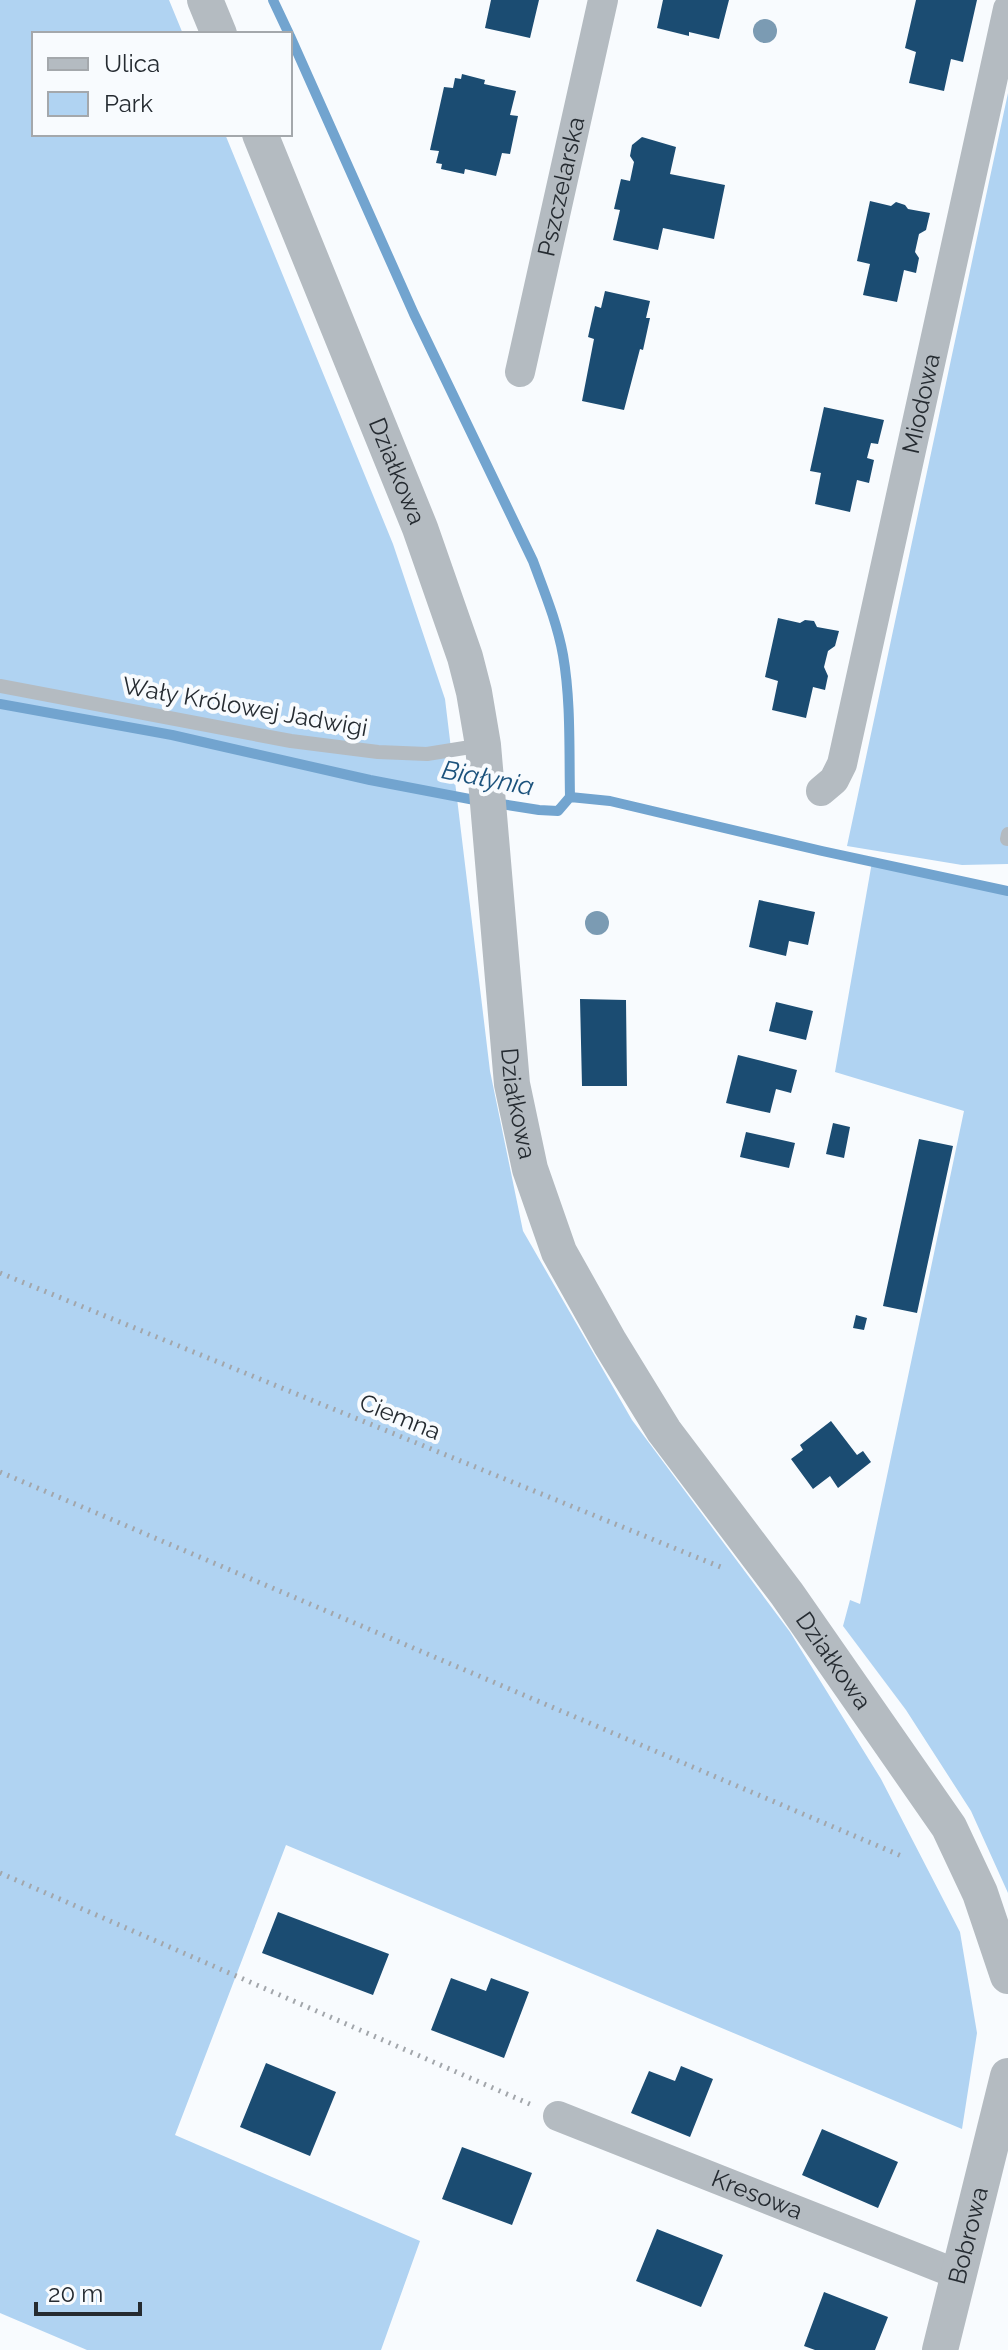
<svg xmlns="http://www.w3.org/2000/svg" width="1008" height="2350" font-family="Raleway,sans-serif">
<rect width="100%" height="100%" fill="#f8fbfe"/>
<path fill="#b0d3f2" d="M0 0H169L183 34H34V134H225L393 544 445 699 490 1071 523 1231 632 1420 790 1632 881 1779 960 1932 977 2033 962 2129 286 1845 175 2135 420 2241 381 2350H87L0 2313Z
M1008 93V864L962 865 847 846Z
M872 862 1008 891V1893L971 1811 906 1710 843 1626 850 1600 860 1604 964 1111 835 1072Z"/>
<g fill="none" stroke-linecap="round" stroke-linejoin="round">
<path stroke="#72a4cf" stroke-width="10" d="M273 0 289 34
M290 36 414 314 533 561C544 591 557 622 563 655 571 701 569 750 570 797
M0 704 172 735 370 780 480 801
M495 803 539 810 558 811 570 797 610 801 822 851 1008 891"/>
</g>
<path fill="#1b4c72" d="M491 0H539L530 38 485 28Z
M663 0H729L719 39 689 32V36L657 28Z
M916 0H977L963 62 951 59 944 91 909 83 916 52 905 48Z
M462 74 485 80 484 84 516 91 510 115 518 116 510 154 502 153 496 176 465 169 464 174 441 169 442 164 436 163 439 151 430 150 444 87 453 88 455 78 461 79Z
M642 137 676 147 670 174 725 185 714 239 663 228 658 250 613 240 620 210 614 209 621 179 630 181 634 162 630 156 632 145Z
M870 201 891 206 896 202 905 205 908 209 930 213 926 230 919 234 915 252 919 258 916 273 904 270 897 302 863 295 870 264 857 261Z
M605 291 650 301 646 318H650L643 350 640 349 624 410 582 401 594 339 588 337 595 306 601 308Z
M824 407 884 420 878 444 871 443 867 458 874 460 869 483 857 480 850 512 815 504 821 473 810 471Z
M778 618 800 623 805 620 814 621 817 627 839 631 835 646 828 651 824 667 828 676 825 690 813 687 806 718 772 710 778 681 765 677Z
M759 900 815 912 808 945 789 941 786 956 749 947Z
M580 999 626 1000 627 1086H582Z
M776 1002 813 1011 806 1040 769 1031Z
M738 1055 797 1070 791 1093 776 1089 770 1113 726 1103Z
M833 1123 850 1127 844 1158 826 1154Z
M746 1132 795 1143 789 1168 740 1157Z
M919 1139 953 1146 917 1313 883 1306Z
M856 1315 867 1318 864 1330 853 1328Z
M831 1421 857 1455 863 1451 871 1462 838 1488 830 1476 813 1489 791 1459 803 1450 800 1445Z
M278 1912 389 1954 373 1995 262 1953Z
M451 1978 486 1991 491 1978 529 1992 504 2058 431 2030Z
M266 2063 336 2092 310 2156 240 2127Z
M681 2066 713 2079 690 2137 631 2113 649 2071 675 2081Z
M822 2129 898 2162 878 2208 802 2175Z
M462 2147 532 2173 512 2225 442 2199Z
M657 2229 723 2255 701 2307 636 2281Z
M824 2292 888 2317 875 2350H815L804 2346Z"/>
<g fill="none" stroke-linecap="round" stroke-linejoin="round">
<path stroke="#a2a6ab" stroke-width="5" stroke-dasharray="2 6" stroke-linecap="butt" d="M0 1273 723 1568
M0 1472 904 1857
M0 1873 532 2105"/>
<path stroke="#b4bbc1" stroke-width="14" d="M0 686 291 741 378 752 427 754 483 745
M1007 839 1008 834"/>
<g stroke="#b4bbc1" stroke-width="30">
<path id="s1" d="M520 372 603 0"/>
<path id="s2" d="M821 791 834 780 842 764 1008 9"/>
<path id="s3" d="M558 2116 957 2274"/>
</g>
<g stroke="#b4bbc1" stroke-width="36">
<path d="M205 0 219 34"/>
<path id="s4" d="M260 134 420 528 465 657 474 692 483 745 512 1084 530 1169 559 1252 610 1343 664 1431 787 1594 949 1827 980 1893 1008 1976"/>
<path id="s5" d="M940 2350 1008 2076"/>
</g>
</g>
<g fill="#7b9bb3">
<circle cx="765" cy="31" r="12"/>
<circle cx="597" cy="923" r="12"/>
</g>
<g text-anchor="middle" stroke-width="8" stroke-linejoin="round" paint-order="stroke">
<g font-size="24" fill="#252b31" stroke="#f8fbfe">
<text dy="8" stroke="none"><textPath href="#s1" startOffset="190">Pszczelarska</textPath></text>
<text dy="8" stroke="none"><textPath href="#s2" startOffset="404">Miodowa</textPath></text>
<text dy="8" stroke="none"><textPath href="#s4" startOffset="364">Działkowa</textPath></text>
<text transform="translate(245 707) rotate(10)" y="8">Wały Królowej Jadwigi</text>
<text dy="8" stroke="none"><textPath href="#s4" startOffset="1012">Działkowa</textPath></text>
<text transform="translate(400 1417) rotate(22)" y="8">Ciemna</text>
<text dy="8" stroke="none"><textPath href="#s4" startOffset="1660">Działkowa</textPath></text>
<text dy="8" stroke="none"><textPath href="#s3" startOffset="214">Kresowa</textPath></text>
<text dy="8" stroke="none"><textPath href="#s5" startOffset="118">Bobrowa</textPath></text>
</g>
<g font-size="26" font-style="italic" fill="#1b527c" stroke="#f8fbfe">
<text transform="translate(488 778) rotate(11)" y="9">Białynia</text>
</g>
</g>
<rect x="32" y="32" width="260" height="104" fill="#f8fbfe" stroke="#a4a8ac" stroke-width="2"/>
<rect x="48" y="58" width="40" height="12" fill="#b4bbc1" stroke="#a4a8ac" stroke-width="2"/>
<text x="104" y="72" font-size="24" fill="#252b31">Ulica</text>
<rect x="48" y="92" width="40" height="24" fill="#b0d3f2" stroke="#a4a8ac" stroke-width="2"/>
<text x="104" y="112" font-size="24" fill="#252b31">Park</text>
<path d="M36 2302v12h104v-12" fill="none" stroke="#252b31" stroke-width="4"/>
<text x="48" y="2302" font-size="24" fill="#252b31" stroke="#f8fbfe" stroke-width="6" paint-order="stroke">20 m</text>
</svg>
